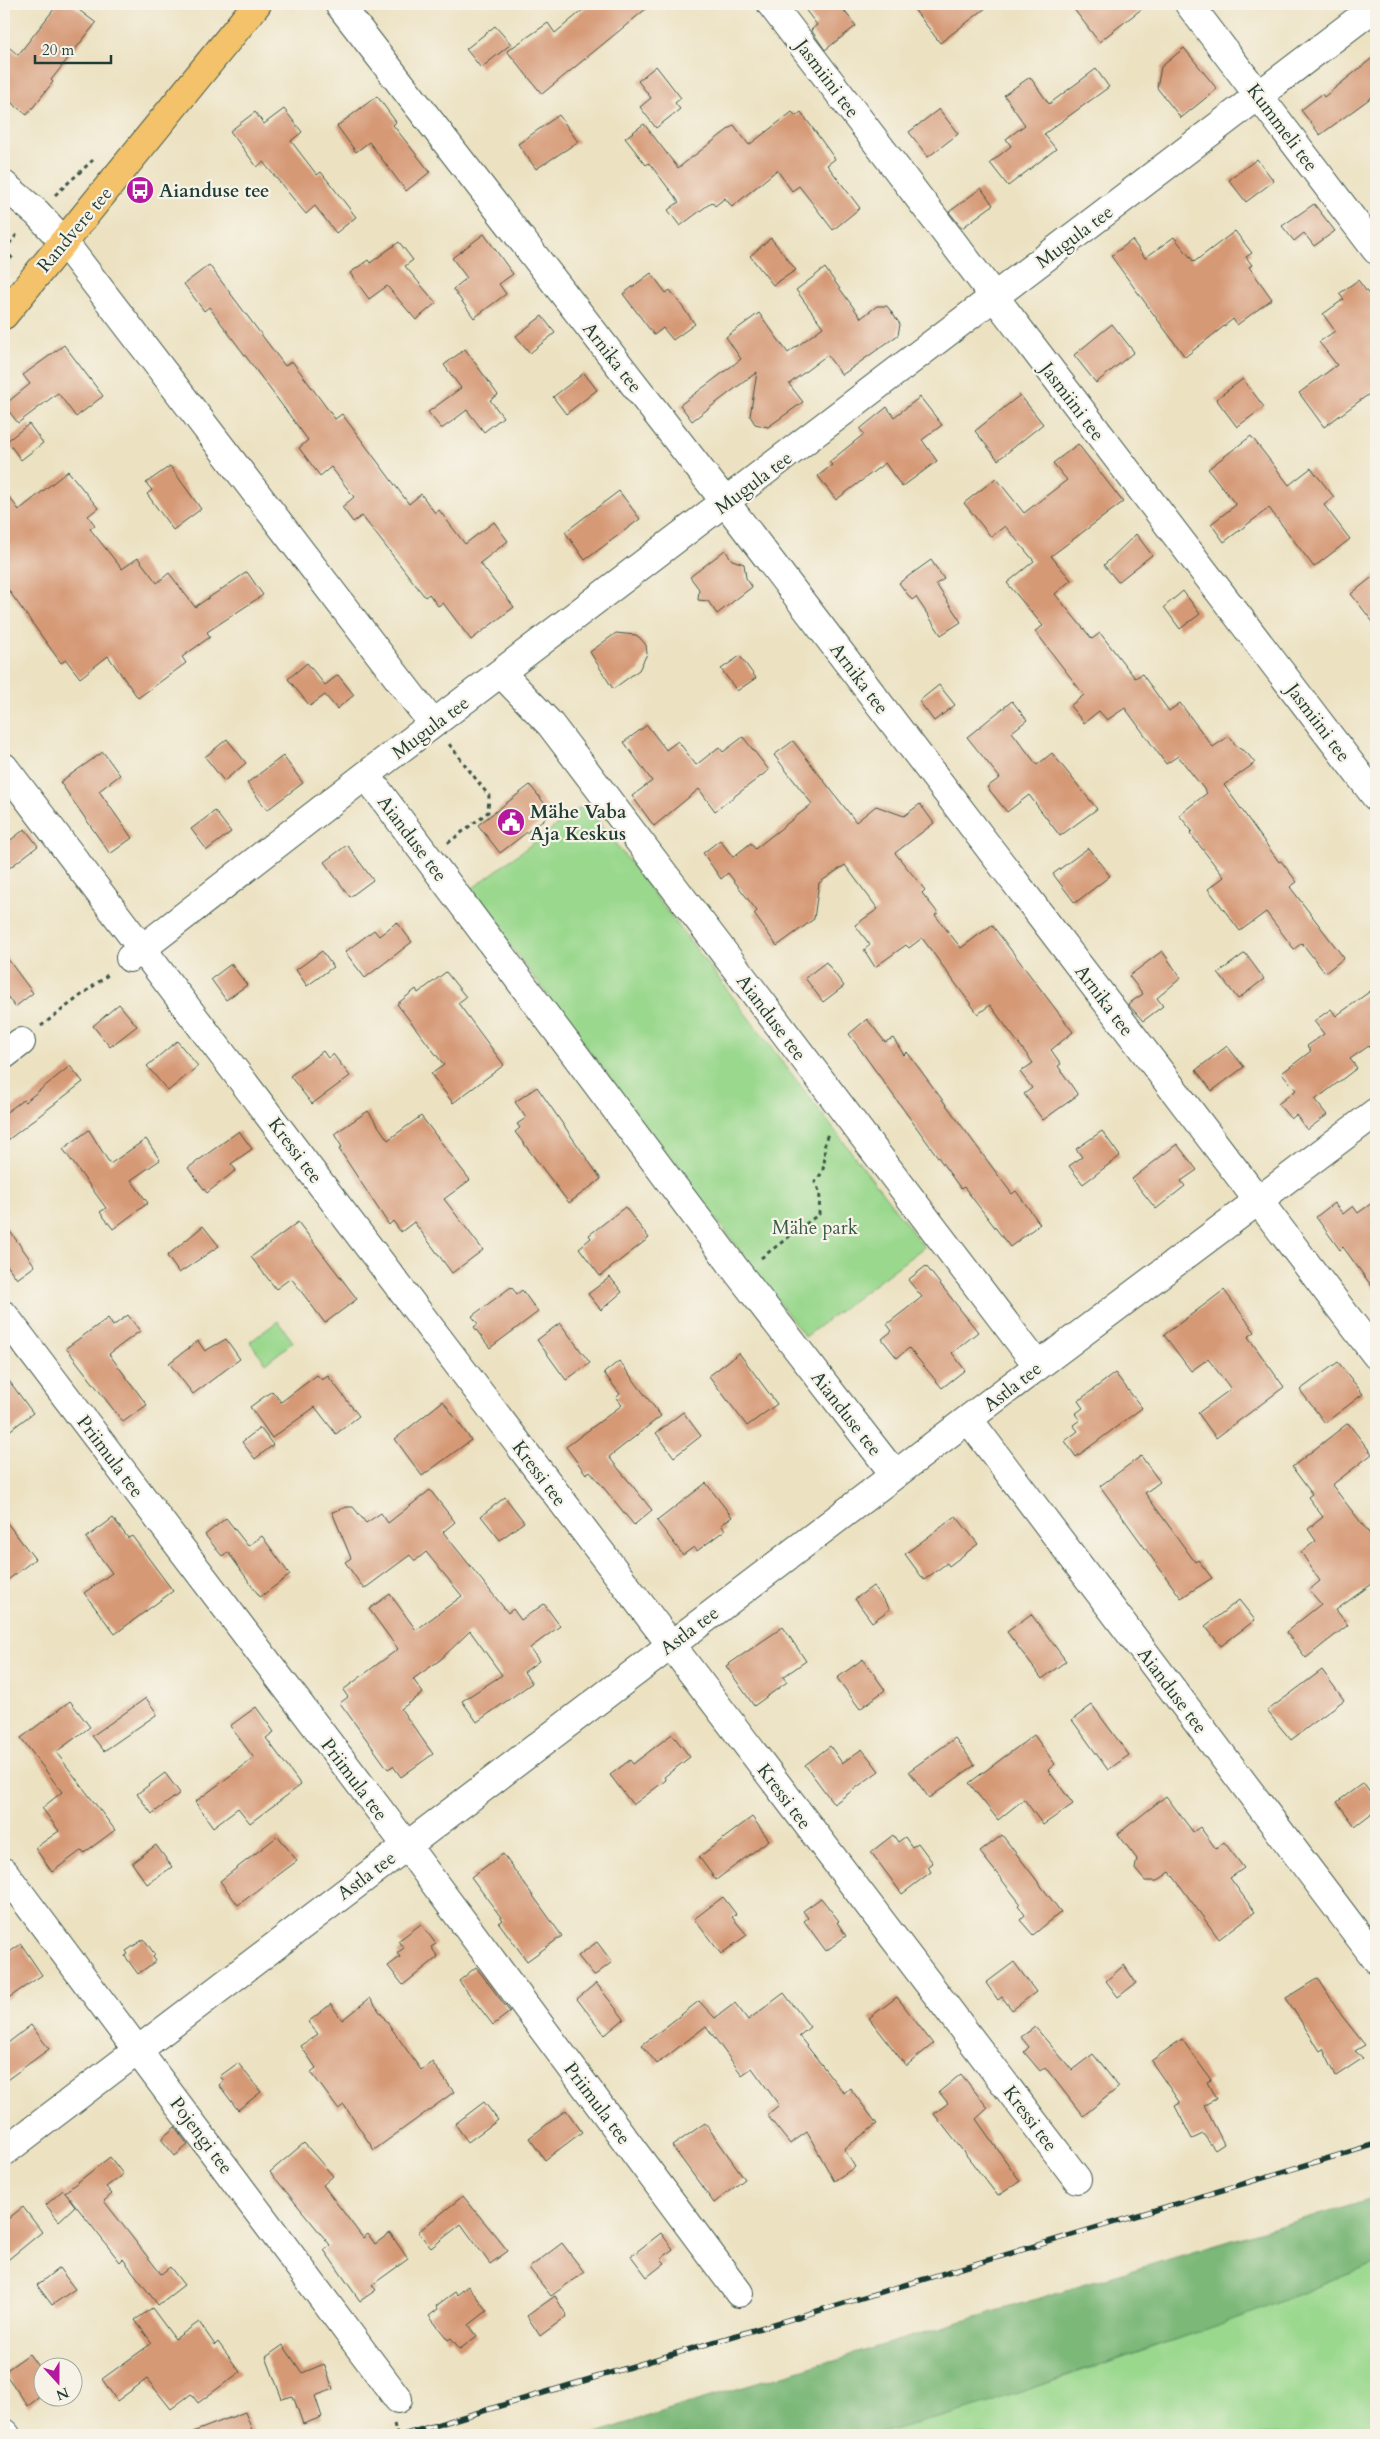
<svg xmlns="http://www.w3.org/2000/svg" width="1380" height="2439" font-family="Cardo,serif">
<rect width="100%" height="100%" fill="#f7f3e8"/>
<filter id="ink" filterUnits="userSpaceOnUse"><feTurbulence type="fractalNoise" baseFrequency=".02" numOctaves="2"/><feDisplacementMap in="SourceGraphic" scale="10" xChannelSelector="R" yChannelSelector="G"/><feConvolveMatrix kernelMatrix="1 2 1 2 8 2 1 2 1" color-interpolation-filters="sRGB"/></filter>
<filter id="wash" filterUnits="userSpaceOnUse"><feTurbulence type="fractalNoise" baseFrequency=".0096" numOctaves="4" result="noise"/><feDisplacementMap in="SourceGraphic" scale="20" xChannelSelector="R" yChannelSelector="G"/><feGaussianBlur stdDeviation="1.12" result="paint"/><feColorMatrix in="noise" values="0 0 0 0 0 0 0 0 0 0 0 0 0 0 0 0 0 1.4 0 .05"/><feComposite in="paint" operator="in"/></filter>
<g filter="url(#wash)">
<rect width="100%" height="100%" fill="#ece2c2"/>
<path fill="#9ad88d" stroke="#5c8a60" d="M585 804 924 1247 805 1337 469 891Z
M278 1321 293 1342 266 1363 250 1342Z
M1376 2263V2435H873C1044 2389 1212 2329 1376 2263Z"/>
<path fill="#7bb878" stroke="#4d7a56" d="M1376 2197V2263L1247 2315 971 2409 873 2435H591L657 2413Z"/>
<g id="blocks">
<path fill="#d69976" d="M58 4H71L96 23 51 80 53 82 27 115 4 97V43L18 55Z
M590 4H652L542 94 507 51 548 23 555 33Z
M801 4H839L856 26 825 50 811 30 817 25Z
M910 4H991L940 43Z
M1070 4H1148L1099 42Z
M495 26 511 44 481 68 466 49Z
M1184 48 1217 89 1181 118 1157 88 1161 67Z
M1376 55V94L1320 135 1301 110 1322 94 1324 97Z
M656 66 681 98 675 103 680 109 656 128 640 107 651 98 638 81Z
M1096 69 1109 87 1044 134 1056 149 1008 186 990 163 1011 146 1006 139 1025 125 1004 95 1030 77 1049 104Z
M377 96 396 122 393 125 430 172 406 191 369 142 356 152 337 126Z
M284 109 302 132 291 141 317 175 321 172 356 217 336 233 315 206 306 214 263 162 257 167 230 131 255 112 264 124Z
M939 109 958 134 928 157 909 132Z
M792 112 796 116 801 112 835 159 827 165 860 208 833 230 799 186 792 191 777 170 732 207 725 198 715 206 712 202 680 226 668 210 679 202 649 163 646 165 625 138 644 124 678 168 734 125 749 145Z
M559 115 578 142 536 169 518 144Z
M1257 159 1274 181 1246 202 1229 180Z
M981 188 993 205 962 228 949 212Z
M1314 204 1335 231 1314 246 1304 233 1294 241 1282 226Z
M1235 231 1252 253 1246 257 1252 265 1249 267 1272 299 1237 325 1233 319 1185 357 1111 256 1132 240 1145 258 1174 237 1194 262Z
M484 234 513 274 499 284 506 294 474 318 453 289 467 278 452 258Z
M771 238 796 270 773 285 750 256Z
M399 242 413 260 405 266 436 303 416 320 387 286 369 299 350 273 368 260 370 263Z
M209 265 285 366 292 361 335 419 342 414 409 504 421 494 435 513 439 510 465 544 494 522 508 541 480 563 514 607 471 640 443 603 438 606 429 594 425 597 362 516 353 522 342 507 354 497 331 467 320 476 299 448 308 440 209 307 204 311 184 284Z
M825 268 861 318 877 306H887L900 324 898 335 842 375 827 355 789 384 803 402 768 427 755 424 750 416 757 372 692 421 680 405 741 359 726 337 759 313 788 353 823 327 796 290Z
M651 273 666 293 670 290 695 324 673 340 663 328 654 335 623 294Z
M1358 280 1376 304V389L1324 427 1299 393 1337 365 1319 342 1335 331 1323 314 1344 299 1339 294Z
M542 316 555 333 530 353 516 336Z
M1112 324 1134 352 1096 383 1074 355Z
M64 345 103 396 76 417 58 393 18 423 4 405 30 384 23 375Z
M465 349 498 395 490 400 503 417 484 432 467 410 443 428H441L428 412 461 388 444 365Z
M584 373 597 390 566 414 553 397Z
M1243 379 1264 407 1237 427 1216 399Z
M1020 395 1043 424 998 460 975 431Z
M920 397 942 425 922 440 937 461 902 487 885 463 836 500 818 476 832 465 829 462 864 434 860 429 887 407 894 417Z
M29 424 43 443 21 460 7 441Z
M1251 436 1289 485 1311 468 1334 497 1324 505 1350 539 1314 567 1269 508 1224 542 1211 524 1236 505 1208 469Z
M1078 444 1123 502 1051 556 1071 580 1055 594 1092 639 1100 633 1135 678 1142 674 1169 711 1180 703 1213 747 1229 736 1237 747 1247 753 1255 763 1224 785 1279 862 1281 861 1297 882 1290 887 1344 958 1325 973 1302 943 1294 949 1266 912 1240 931 1208 889 1224 877 1190 833 1192 831 1179 815 1207 793 1178 756 1166 764 1125 708 1107 720 1099 711 1084 723 1070 706 1084 695 1035 631 1043 626 1007 583 1034 561 1005 526 991 537 964 503 996 478 1024 513 1067 480 1053 463Z
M170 466 201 509 173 530 147 494 152 490 146 483Z
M68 471 98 508 88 516 95 525 90 529 122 569 138 558 157 583 169 573 195 607 247 572 263 595 207 632 210 637 182 657 186 663 138 698 108 656 80 678 66 660 61 663 4 584V490L19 510Z
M619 491 640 519 585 560 565 532Z
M1136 534 1152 555 1118 582 1104 565Z
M725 550 732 560 744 564 746 578 752 587 717 614 708 601 698 600 699 589 690 577Z
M931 560 944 579 936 584 961 622 941 635 916 597 912 600 899 583Z
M1376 574V626L1351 594Z
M1183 591 1200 614 1180 629 1164 607Z
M616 633 636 635 640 638 646 645 647 654 639 670 613 689 590 652Z
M740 656 756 678 737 691 721 669Z
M307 663 325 685 338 675 354 695 337 709 325 695 310 706 288 679Z
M939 685 955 705 934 721 919 701Z
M1012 701 1027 720 1012 732 1037 765 1052 753 1097 809 1060 836 1029 795 1007 812 987 787 1000 778 967 737Z
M647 725 666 750 678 741 696 765 719 747 723 752 743 737 769 770 715 811 699 789 654 826 632 796 652 781 624 742Z
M227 739 246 763 224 781 205 757Z
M793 741 856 822 876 806 904 816 920 804 934 823 895 853 925 890 922 893 938 913 935 915 961 948 992 925 1073 1032 1051 1050 1061 1064 1058 1066 1078 1095 1043 1120 1024 1094 1032 1088 1020 1072 1033 1063 990 1005 978 1014 922 938 909 948 906 945 875 967 864 950 870 945 855 925 878 909 845 865 819 883 814 919 777 946 754 914 757 911 728 873 721 879 703 853 720 840 733 857 751 843 755 849 812 804 774 755Z
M103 752 120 775 99 791 132 838 110 854 60 782Z
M283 756 303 783 267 810 247 783Z
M530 785 552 813 500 853 478 825Z
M215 811 231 832 207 850 191 829Z
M25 829 38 846 4 872V845Z
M347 845 373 880 350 897 324 862Z
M1088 848 1110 876 1075 903 1053 874Z
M397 922 412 942 365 978 345 952 374 930 379 936Z
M322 951 333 967 307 986 296 970Z
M1162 951 1181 978 1157 998 1163 1006 1143 1021 1128 1004 1143 994 1129 976Z
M1245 953 1264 979 1238 999 1218 973Z
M4 954 33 993 15 1007 4 992Z
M826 962 844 986 823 1002 805 978Z
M231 964 247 985 226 1000 211 979Z
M446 972 466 997 458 1003 504 1065 453 1103 431 1074 444 1065 397 1004 416 989 418 993Z
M1376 987V1041L1350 1059 1357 1068 1315 1100 1327 1115 1307 1130 1296 1115 1291 1119 1278 1104 1296 1090 1282 1073 1311 1051 1307 1046 1324 1034 1314 1021 1331 1009 1336 1016Z
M119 1004 137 1026 110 1047 93 1026Z
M867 1019 885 1042 893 1038 904 1055 907 1052 1012 1194 1016 1191 1040 1224 1010 1247 964 1187 961 1189 849 1034Z
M177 1041 198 1066 168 1091 147 1066Z
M1227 1046 1244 1067 1212 1091 1196 1070Z
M323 1051 328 1058 333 1054 350 1076 312 1104 290 1076Z
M70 1066 83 1082 4 1143V1114L23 1100 25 1102Z
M537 1087 601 1179 569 1203 515 1132 520 1128 517 1124 526 1118 515 1102Z
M368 1111 388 1140 421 1116 470 1180 444 1199 483 1250 452 1273 414 1222 401 1232 393 1221 389 1225 339 1149 342 1147 334 1134Z
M89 1130 110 1164 146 1139 160 1160 131 1180 148 1203 113 1229 100 1212 106 1208 63 1149Z
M239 1131 252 1149 231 1164 236 1170 207 1193 188 1168Z
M1102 1131 1120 1156 1083 1184 1069 1166 1082 1157 1076 1149Z
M1177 1144 1197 1170 1181 1181 1185 1186 1156 1209 1132 1179Z
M1376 1200V1292L1343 1247 1340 1250 1316 1217 1334 1203 1343 1214 1353 1206 1358 1213Z
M625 1207 649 1238 600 1276 579 1248 591 1238 589 1235Z
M298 1222 357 1299 325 1323 291 1278 276 1289 251 1257Z
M4 1223 35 1266 17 1279 4 1261Z
M203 1226 219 1246 179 1273 167 1256Z
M926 1266 978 1332 952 1353 965 1370 942 1388 909 1348 897 1358 882 1339 892 1331 887 1324 922 1297 908 1280Z
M610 1277 622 1292 601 1310 588 1294Z
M511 1287 517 1294 522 1290 538 1312 490 1348 474 1327 478 1324 472 1316Z
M1224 1290 1255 1332 1248 1337 1284 1387 1216 1438 1198 1413 1231 1389 1208 1359 1191 1371 1164 1335Z
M128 1315 140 1331 109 1354 147 1405 123 1422 66 1348 108 1318 113 1326Z
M560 1323 590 1363 566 1380 537 1340Z
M226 1339 240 1359 193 1394 169 1363 198 1341 205 1351Z
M739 1353 777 1404 747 1426 709 1376Z
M619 1361 661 1416 609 1457 652 1510 634 1525 590 1471 586 1474 566 1447 622 1405 616 1398 620 1394 604 1373Z
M1338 1362 1363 1394 1325 1423 1300 1390Z
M1115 1373 1142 1408 1076 1457 1065 1441 1078 1431 1073 1425 1080 1420 1075 1414 1083 1408 1078 1401Z
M4 1374 33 1413 4 1435Z
M317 1375 322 1380 328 1376 359 1416 336 1434 315 1407 272 1438 250 1407 272 1391 281 1402Z
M443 1401 471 1440 422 1476 395 1439Z
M683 1412 701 1436 674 1457 656 1433Z
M1348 1423 1372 1454 1332 1485 1376 1542V1581L1336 1610 1348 1625 1306 1658 1286 1632 1321 1604 1309 1590 1320 1581 1301 1552 1316 1541 1308 1529 1323 1517 1308 1497 1312 1494 1292 1467Z
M260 1428 273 1445 255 1459 242 1442Z
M1141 1456 1160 1482 1145 1493 1195 1562 1198 1560 1212 1578 1181 1598 1100 1486Z
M706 1483 732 1517 721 1525 725 1530 697 1551 694 1547 683 1555 657 1521Z
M430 1490 455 1522 443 1532 508 1613 513 1609 521 1620 544 1604 560 1626 530 1648 539 1661 524 1672 532 1683 477 1722 462 1701 502 1675 470 1631 440 1660 413 1679 423 1693 401 1709 433 1754 401 1777 393 1766 388 1769 340 1703 348 1697 343 1690 398 1649 369 1609 390 1594 416 1630 462 1596 426 1552 415 1561 410 1555 364 1589 345 1562 351 1558 332 1512 347 1507H353L366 1523 381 1513 388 1523Z
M505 1497 524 1522 500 1540 481 1516Z
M956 1516 978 1544 949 1566 947 1563 924 1580 905 1554Z
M113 1518 128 1538 132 1536 173 1591 115 1634 84 1593 112 1573 86 1538Z
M226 1518 248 1546 262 1536 290 1575 260 1597 228 1552 222 1556 205 1535Z
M4 1519 35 1559 4 1583Z
M873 1586 890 1609 872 1622 855 1599Z
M1239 1600 1255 1620 1221 1646 1205 1626Z
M1031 1614 1066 1661 1042 1679 1007 1632Z
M783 1627 806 1661 783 1677 787 1682 754 1706 726 1666Z
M863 1659 885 1690 860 1709 837 1678Z
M1322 1670 1344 1700 1291 1740 1267 1711Z
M146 1698 156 1712V1715L104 1751 92 1736Z
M70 1701 90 1727 56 1752 115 1830 84 1853 82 1850 52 1872 35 1848 59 1831 42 1808 62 1792 21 1738Z
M1092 1705 1129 1755 1108 1770 1072 1720Z
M256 1707 274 1732 266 1738 301 1785 250 1823 238 1808 213 1827 195 1802 254 1758 230 1726Z
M672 1734 690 1757 664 1777 666 1780 633 1805 610 1775 630 1760 633 1764Z
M1034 1735 1055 1764 1048 1770 1073 1804 1043 1825 1024 1799 998 1820 969 1783Z
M955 1738 975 1765 929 1798 909 1771Z
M830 1746 842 1763 862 1749 879 1771 834 1804 805 1765Z
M165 1773 180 1793 152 1814 137 1794Z
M1363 1783 1376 1801V1810L1355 1826 1337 1802Z
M1166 1796 1193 1832 1200 1827 1216 1849 1224 1842 1244 1868 1230 1878 1255 1912 1219 1939 1170 1872 1157 1881H1145L1135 1869 1137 1859 1118 1834Z
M752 1817 769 1840 716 1880 699 1857Z
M893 1835 898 1842 905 1837 912 1847 918 1843 933 1863 928 1867 931 1872 902 1894 871 1852Z
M1002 1835 1061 1912 1033 1935 1020 1920 1025 1915 1018 1905 1020 1903 980 1852Z
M278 1836 297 1861 238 1905 220 1881Z
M156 1845 172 1867 147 1884 132 1863Z
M503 1854 562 1936 527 1961 499 1923 503 1920 471 1877Z
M723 1897 736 1914 732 1917 747 1935 721 1954 694 1919Z
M821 1898 839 1921 837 1922 846 1936 826 1951 804 1921 808 1918 803 1911Z
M421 1924 436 1944 431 1947 438 1957 403 1985 388 1966 400 1957 397 1953 404 1948 398 1941Z
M144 1939 155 1955 153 1957 156 1961 138 1974 125 1956 128 1954 126 1951Z
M597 1942 612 1962 594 1976 578 1956Z
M21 1944 42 1975 4 2001V1956Z
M1014 1962 1036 1992 1012 2010 1002 1997 998 2000 986 1983Z
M1124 1965 1136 1983 1118 1997 1106 1981Z
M476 1967 510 2012 493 2025 459 1981Z
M1318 1978 1342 2016 1365 2045 1355 2051 1363 2058 1336 2076 1323 2049 1320 2051 1286 1998Z
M596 1983 624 2019 605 2035 577 1999Z
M784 1993 810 2027 799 2036 844 2093 850 2088 877 2124 844 2149 855 2167 834 2181 807 2132 790 2144 767 2115 779 2105 752 2068 742 2075 706 2026 657 2064 642 2045 699 2001 715 2018 735 2003 748 2020Z
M897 1997 933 2044 906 2066 869 2018Z
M370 1998 421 2070 432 2062 454 2092 374 2150 344 2105 338 2109 311 2072 316 2068 301 2046 318 2034 308 2022 331 2004 342 2020Z
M31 2025 49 2049 4 2082V2046Z
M1035 2027 1072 2070 1093 2054 1119 2087 1083 2116 1045 2067 1040 2071 1024 2052 1029 2047 1021 2037Z
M1182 2039 1211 2080 1207 2082 1216 2099 1204 2105 1224 2144 1215 2150 1203 2134 1192 2139 1175 2106 1180 2103 1151 2061Z
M238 2063 261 2092 238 2110 219 2085 224 2081 220 2076Z
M961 2074 988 2108 976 2119 1020 2181 998 2196 934 2114 948 2103 939 2092Z
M484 2102 498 2120 468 2142 455 2124Z
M566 2110 582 2132 545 2160 529 2138Z
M705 2123 745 2179 714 2203 672 2146Z
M175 2127 188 2145 175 2156 161 2139Z
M304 2143 333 2176 323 2185 363 2238 368 2234 375 2244 390 2233 408 2259 372 2285 376 2290 360 2301 324 2250 330 2245 270 2172Z
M110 2157 123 2174 106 2187 112 2194 104 2201 161 2274 170 2267 184 2285 158 2305 123 2259 120 2262 65 2192Z
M63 2190 75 2206 59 2221 46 2205Z
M463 2196 508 2251 490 2264 461 2224 431 2248 418 2232Z
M23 2207 42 2232 4 2263V2222Z
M661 2233 673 2249 661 2259 665 2263 647 2277 631 2256Z
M562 2243 584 2272 551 2296 529 2268Z
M59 2268 75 2289 52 2305 37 2285Z
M468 2286 487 2311 469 2325 477 2336 460 2349 451 2338 448 2340 429 2316 438 2309 436 2306 455 2292 457 2295Z
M555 2296 567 2316 540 2336 527 2316Z
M152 2308 175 2339 199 2322 215 2345 218 2342 240 2372 198 2403 191 2394 171 2409 147 2379 117 2401 102 2379 152 2343 135 2320Z
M283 2345 302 2373 324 2364 333 2389 315 2396 322 2417 303 2424 293 2396 282 2399 266 2357Z
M29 2354 42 2372V2395L28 2406 4 2372Z
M245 2412 254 2435H189L188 2434Z"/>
</g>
</g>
<g filter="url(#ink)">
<use href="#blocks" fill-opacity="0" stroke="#3e5649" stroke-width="1"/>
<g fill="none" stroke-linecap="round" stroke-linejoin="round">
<defs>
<path id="minor" d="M339 4 726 503 1376 1355
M771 4 1376 797
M1189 4 1376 250
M4 185 37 213 63 241 433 724
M501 673 550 724 1038 1366
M4 767 1077 2179
M366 775 739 1274 895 1475
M130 958 366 775 1376 6
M4 1055 21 1042
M4 1315 406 1845 739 2293
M969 1420 1376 1959
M4 1872 398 2399
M4 2152 1038 1366 1376 1112
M4 2433 6 2435"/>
<path id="major" d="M4 315 257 4"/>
</defs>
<use href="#minor" stroke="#3e5649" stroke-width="30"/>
<use href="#major" stroke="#3e5649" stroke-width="30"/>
<path stroke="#3e5649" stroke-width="3" stroke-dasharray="4 4" stroke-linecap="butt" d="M55 195 93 160
M4 250 19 232
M4 250 15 261
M448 843 488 812 489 796 449 744
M41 1026 109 974
M761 1258 819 1214 820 1193 815 1182C832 1163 819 1153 828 1134
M394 2424 397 2435"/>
<use href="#minor" stroke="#fff" stroke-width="28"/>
<use href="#major" stroke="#f3c26a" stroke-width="28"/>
<defs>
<path id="rail" d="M403 2435 1376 2144"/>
</defs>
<use href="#rail" stroke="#1f3d34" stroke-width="5.5"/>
<use href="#rail" stroke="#f7f3e8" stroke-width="4" stroke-dasharray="11" stroke-linecap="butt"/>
</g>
</g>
<defs>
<symbol id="bus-disc" viewBox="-11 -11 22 22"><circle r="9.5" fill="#b5179e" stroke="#f7f3e8"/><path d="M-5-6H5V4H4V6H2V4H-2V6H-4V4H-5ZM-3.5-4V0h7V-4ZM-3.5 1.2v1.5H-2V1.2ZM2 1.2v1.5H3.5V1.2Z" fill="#fff"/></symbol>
<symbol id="civic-disc" viewBox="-11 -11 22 22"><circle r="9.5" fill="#b5179e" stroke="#f7f3e8"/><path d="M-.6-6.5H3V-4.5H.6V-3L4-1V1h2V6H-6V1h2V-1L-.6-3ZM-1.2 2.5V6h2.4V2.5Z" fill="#fff"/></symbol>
</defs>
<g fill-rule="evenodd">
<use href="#bus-disc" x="124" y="174" width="32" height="32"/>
<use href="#civic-disc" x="495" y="806" width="32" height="32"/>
</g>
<g text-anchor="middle" stroke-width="4.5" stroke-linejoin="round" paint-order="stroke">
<g font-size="19" fill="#1f3d34" stroke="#f7f3e8">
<text transform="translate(828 78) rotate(53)" y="7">Jasmiini tee</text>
<text transform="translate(1283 127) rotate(53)" y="7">Kummeli tee</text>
<text transform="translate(74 229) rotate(-50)" y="7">Randvere tee</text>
<text transform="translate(1074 236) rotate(-37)" y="7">Mugula tee</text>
<text transform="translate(613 357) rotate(52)" y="7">Arnika tee</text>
<text transform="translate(1073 401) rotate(53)" y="7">Jasmiini tee</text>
<text transform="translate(753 482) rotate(-37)" y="7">Mugula tee</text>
<text transform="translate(860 678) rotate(53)" y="7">Arnika tee</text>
<text transform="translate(1319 722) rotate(53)" y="7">Jasmiini tee</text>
<text transform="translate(430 727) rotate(-37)" y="7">Mugula tee</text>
<text transform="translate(413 838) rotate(53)" y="7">Aianduse tee</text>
<text transform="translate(1105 1000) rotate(53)" y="7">Arnika tee</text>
<text transform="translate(772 1017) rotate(53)" y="7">Aianduse tee</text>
<text transform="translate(296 1150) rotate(53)" y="7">Kressi tee</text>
<text transform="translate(1012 1386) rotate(-38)" y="7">Astla tee</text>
<text transform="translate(847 1413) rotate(52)" y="7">Aianduse tee</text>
<text transform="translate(111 1456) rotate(53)" y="7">Priimula tee</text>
<text transform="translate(540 1473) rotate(53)" y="7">Kressi tee</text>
<text transform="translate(689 1630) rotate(-37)" y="7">Astla tee</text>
<text transform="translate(1173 1690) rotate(53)" y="7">Aianduse tee</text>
<text transform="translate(355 1779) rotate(53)" y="7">Priimula tee</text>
<text transform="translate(785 1796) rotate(53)" y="7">Kressi tee</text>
<text transform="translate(366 1875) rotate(-37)" y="7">Astla tee</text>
<text transform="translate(598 2103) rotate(53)" y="7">Priimula tee</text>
<text transform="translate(1031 2118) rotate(53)" y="7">Kressi tee</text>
<text transform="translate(202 2135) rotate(53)" y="7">Pojengi tee</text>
</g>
<g font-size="19" font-weight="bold" fill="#1f3d34" stroke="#f7f3e8" text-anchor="start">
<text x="159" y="197">Aianduse tee</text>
<text x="530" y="818">Mähe Vaba<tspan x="530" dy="22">Aja Keskus</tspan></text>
</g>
<g font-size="19" fill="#385c46" stroke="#f7f3e8">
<text x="815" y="1234">Mähe park</text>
</g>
</g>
<rect width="1380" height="2439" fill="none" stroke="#f7f3e8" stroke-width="20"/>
<g transform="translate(58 2382) rotate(159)"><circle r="24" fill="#f7f3e8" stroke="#a1aaa0"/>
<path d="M0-4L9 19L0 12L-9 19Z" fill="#b5179e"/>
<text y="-8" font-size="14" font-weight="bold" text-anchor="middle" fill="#1f3d34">N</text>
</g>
<path d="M35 55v8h76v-8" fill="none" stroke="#1f3d34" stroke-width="2.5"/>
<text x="42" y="55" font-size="15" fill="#1f3d34" stroke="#f7f3e8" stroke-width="4" paint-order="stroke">20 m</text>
</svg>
